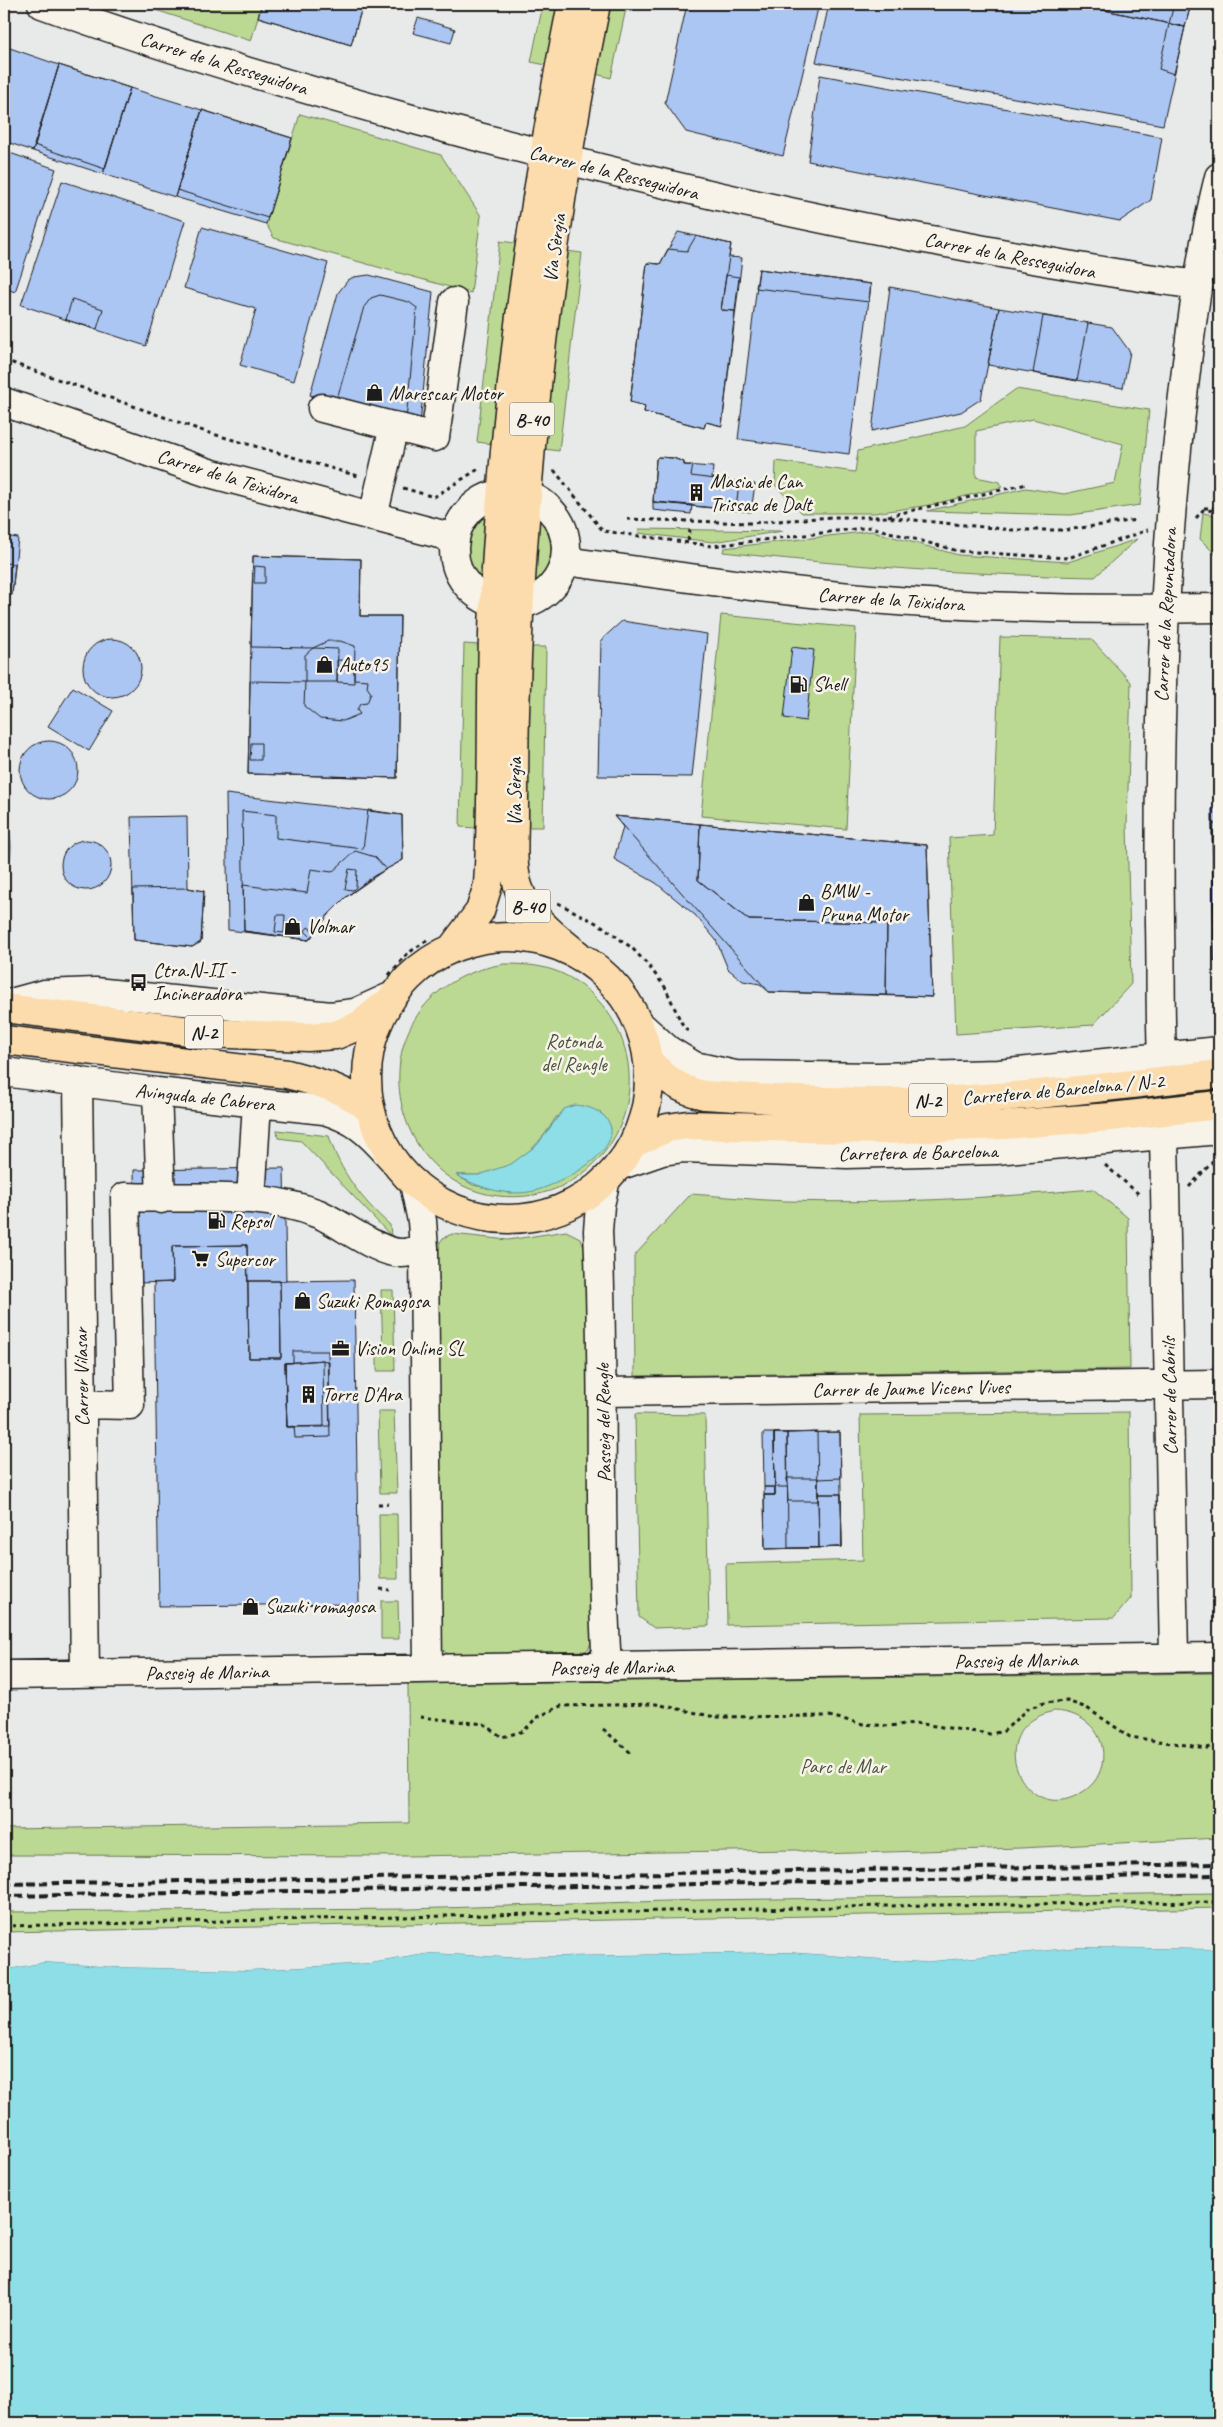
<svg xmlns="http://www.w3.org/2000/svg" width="1223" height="2427" font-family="Caveat,sans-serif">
<rect width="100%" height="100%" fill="#e8eaea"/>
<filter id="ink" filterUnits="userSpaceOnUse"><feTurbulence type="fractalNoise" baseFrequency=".02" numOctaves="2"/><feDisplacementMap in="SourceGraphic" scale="10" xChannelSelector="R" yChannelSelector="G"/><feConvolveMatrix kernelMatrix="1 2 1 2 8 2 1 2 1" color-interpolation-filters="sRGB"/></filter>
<g filter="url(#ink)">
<path fill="#bbd992" stroke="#6c7a57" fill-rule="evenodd" d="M137 4H262L251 41Z
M543 4H558L546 65 531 62Z
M611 4H627L611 78 596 74Z
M300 114 441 155 481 216 471 293 274 238 266 224Z
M500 241 515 243 492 444 477 442Z
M566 251 582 253 559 451 544 449Z
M1016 389 1149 410 1140 505 1071 515 927 511 1026 488 1064 494 1115 483 1123 444 1033 419 976 431V477L1000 482 1002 487 930 505 874 513H802L775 485 776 461 855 472 858 451 965 426Z
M1203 513 1219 516V558L1200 539Z
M485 515 481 579C463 560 462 532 485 515Z
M539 519C557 541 554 564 535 583Z
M639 529 783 531 713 542 638 533Z
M872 531 958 555 1068 562 1137 539 1095 577C970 575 847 566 723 552L724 548Z
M721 615 856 628 846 829 701 816Z
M1000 637 1091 639 1131 682 1127 825 1131 984 1093 1025 956 1034 949 838 993 835Z
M464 644 480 645 476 828 460 827Z
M530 647H546L543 827H527Z
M504 964C524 964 544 965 563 974 636 1010 652 1107 594 1164 578 1180 556 1191 534 1195 384 1219 338 991 504 964ZM599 1111 607 1120 611 1129 511 1193 473 1185 456 1175C465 1174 472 1176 480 1175 515 1171 540 1145 556 1117Z
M277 1130 329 1136C340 1172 362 1200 390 1225L391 1236 301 1141 278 1138Z
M1093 1189 1128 1218 1130 1369 635 1376 634 1256 691 1194C722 1196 754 1200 786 1201 888 1204 990 1198 1093 1189Z
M566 1231 580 1238 586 1250 592 1639 589 1648 583 1653 451 1657 441 1648 435 1249 443 1238 452 1234 508 1240Z
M381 1290H393L395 1371H377V1355H383Z
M378 1411H394L397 1493H380Z
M1129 1412 1131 1598 1114 1618 727 1625 726 1564 863 1560 860 1415Z
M635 1414 705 1415 709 1626 654 1628 639 1617Z
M397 1514 398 1579H380L379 1514Z
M381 1601H398L399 1639H381Z
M1219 1673V1838L1021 1848 820 1854 796 1850 407 1856 4 1855V1829L409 1823 408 1684ZM1054 1711C1084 1712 1108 1733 1102 1765 1099 1778 1091 1788 1079 1794 1023 1826 979 1728 1054 1711Z
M1219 1893V1908L4 1932V1912L409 1909 700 1900Z"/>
<path fill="#8ddee6" stroke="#609095" d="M4 816C13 837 14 855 4 876Z
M575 1105C587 1106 597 1109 606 1118 632 1150 552 1189 529 1192 503 1196 478 1187 456 1175H479L511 1164 537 1145 564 1109Z
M1080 1947 1219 1949V2423H4V1970L44 1962 116 1967 248 1970 370 1963 431 1953 506 1957 788 1952 922 1962Z"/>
<path fill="#e8eaea" d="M1080 1944 1217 1947H1219V1949L1080 1947 922 1962 788 1952 506 1957 431 1953 370 1963 248 1970 116 1967 44 1962 4 1970V1968L44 1959 116 1964 248 1967 370 1960 431 1951 506 1954 788 1949 922 1959Z"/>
<path fill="#acc6f3" stroke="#1c1c1c" d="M262 4H363L351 45 258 17Z
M262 4H363L351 45 258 17Z
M687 4H819L783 156 686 132 665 103Z
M829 4H1076L1185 27 1163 125 816 62Z
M1076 4H1191L1185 27Z
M1174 4H1191L1185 27 1169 24Z
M418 18 455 29 451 43 413 33Z
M1169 24 1185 27 1174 74 1159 69Z
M4 46 59 65 33 151 4 141Z
M59 65 130 88 103 174 33 151Z
M59 65 130 88 105 169 34 145Z
M820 75 1162 137 1151 200 1120 221 808 161Z
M130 88 202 110 175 197 103 174Z
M202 110 292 138 266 224 175 197Z
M202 110 292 138 268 218 177 190Z
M4 151 56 169 15 292 4 288Z
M62 181 185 221 146 346 21 305Z
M202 227 328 263 294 381 240 365 256 309 184 288Z
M678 232 731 244 729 257 742 258 722 426 706 422 704 428 644 412 645 406 630 402 647 263 660 264Z
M696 236 731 244 721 310 735 311 722 426 706 422 704 428 644 412 645 406 630 402 647 263 660 264 668 249 687 251Z
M759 269 871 284 849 454 738 439Z
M759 269 871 284 869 302 756 288Z
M369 275 433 292 420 424 310 395 338 293 348 280 354 277Z
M726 275 739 277 735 311 721 310Z
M890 287 999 308 981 399 961 412 872 431Z
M380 295 409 302 417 308 406 420 336 402 364 307 371 298Z
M72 299 103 309 97 329 66 320Z
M999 308 1112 327 1130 352 1123 388 988 365Z
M1043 316 1088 323 1077 381 1033 373Z
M658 457 673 458 684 462V465L713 467 712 478 755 484 751 512 653 502 656 459Z
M658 457 673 458 684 462V465H693L691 476 739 482 736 510 653 502 656 459Z
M653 502 692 505 691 514 653 510Z
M4 536 18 538 12 595H4Z
M253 556 361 559 360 616H400L397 778 248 774Z
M253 556 361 559 360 616H400L397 778 248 774 250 681 305 682V655L313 648 251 647Z
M4 563 15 564 12 595H4Z
M255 566 265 567V583H254Z
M622 621 707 634 692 777 598 776 601 640Z
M83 668a29 29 0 1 1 58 0a29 29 0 1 1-58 0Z
M328 641H340L355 646 354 679 368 680 367 687 371 693 367 703 360 704 357 710 360 714 343 721 320 719 304 706 305 682H337L338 649 313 648Z
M792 647 814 650 806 721 784 718Z
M337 660 354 661V683L337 682Z
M73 687 113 711 89 751 48 726Z
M20 770a29 29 0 1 1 58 0a29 29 0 1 1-58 0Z
M251 743H261V760H250Z
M226 794 402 815 403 860 374 876 346 897 330 913 309 940 228 930Z
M1219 808V961H1214L1212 809Z
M368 810 402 815 403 860 374 876 346 897 330 913 309 940 244 931 242 811 276 815V838L363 849Z
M187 816 188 888 204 891 201 942 192 947 134 940 131 817Z
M614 816 927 845 932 997 769 992 760 984 743 981 728 969 716 940 695 915 656 883 614 859 623 827Z
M614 816 700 824 698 880 749 920 887 923 886 995 769 992Z
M700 824 927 845 932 997 886 995 887 923 749 920 698 880Z
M1212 824H1219V961H1214Z
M61 865a25 25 0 1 1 50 0a25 25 0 1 1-50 0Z
M355 851 375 857 386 869 346 897 330 913 309 940 244 931 243 885 307 893 311 869 332 872Z
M349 869 357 870 356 887 353 890 345 889Z
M188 888 204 891 201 942 192 947 134 940 133 889Z
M277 915H285L284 933 275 932Z
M308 927 315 932 311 937 305 931Z
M284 1168 286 1281H248L247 1245 172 1246 173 1282 136 1283 134 1170Z
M247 1245 249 1358H281L280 1281 354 1280 359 1604 159 1606 154 1283 173 1282 172 1246Z
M248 1281H280L281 1358H249Z
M293 1351H328L330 1437 295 1438 294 1426 287 1427 285 1363H293Z
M323 1360 324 1427H287L285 1363Z
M323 1360 329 1362 330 1426 287 1427 285 1363Z
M817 1432 819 1548H788L787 1433Z
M840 1432 842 1547 765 1549 764 1495H775L774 1433Z
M840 1432 841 1478 818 1479V1494H841L842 1547 765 1549 764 1495H775L774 1433Z
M763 1433H774L775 1487H764Z
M774 1433H787L788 1487H775Z
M787 1478H818V1501H788Z
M764 1487H775V1495H764Z
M818 1494H841L842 1547 819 1548Z"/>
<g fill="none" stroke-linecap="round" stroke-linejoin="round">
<defs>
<path id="minor" d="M42 4C162 48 285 84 408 118 572 163 736 203 904 235 1002 253 1100 273 1199 285
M4 402 209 473 443 535 455 541
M322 408 435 437 454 302
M454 549a56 56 0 1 1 112 0a56 56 0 1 1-112 0Z
M373 517 394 426
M565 561C667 575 769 590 872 599 987 609 1104 610 1219 608
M4 1005 44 994 95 992 331 1016 355 1013 388 998
M638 1023 668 1050 694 1066 735 1075 878 1077 999 1074 1219 1051
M1162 1058C1160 1013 1161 969 1160 924 1158 765 1161 607 1177 449 1187 358 1197 266 1219 177
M4 1072 157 1092 324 1110C356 1120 368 1131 390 1156
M78 1081 85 1674
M157 1092 161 1199
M1164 1135 1174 1657
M618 1166 662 1151 684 1148 847 1154 996 1150 1219 1130
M606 1179 600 1205 598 1231C605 1376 598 1522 607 1667
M414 1183 422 1221 424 1248 428 1669
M251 1199 257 1103
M603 1392 1219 1384
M82 1404 130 1405 125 1197C189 1200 259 1190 319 1214 340 1223 380 1254 402 1253 409 1253 417 1250 424 1248
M4 1675 1219 1657"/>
<path id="major" d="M367 1078a141 141 0 1 1 282 0a141 141 0 1 1-282 0Z
M452 948 480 911 488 885C494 791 490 698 494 604 504 402 532 202 572 4
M578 955C555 936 527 916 518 886 511 864 514 839 514 817 514 783 514 748 515 713 522 475 548 238 596 4
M4 1008 206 1033 308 1037 336 1035 360 1025 384 1005
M4 1040 287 1074C316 1082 348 1089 370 1110
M648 1060C665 1078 679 1090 704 1095 764 1099 825 1102 886 1102 998 1101 1109 1087 1219 1074
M634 1143 667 1128 688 1125 883 1130 1004 1125 1111 1117 1219 1105"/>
</defs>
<use href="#minor" stroke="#1c1c1c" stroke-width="31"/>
<use href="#major" stroke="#1c1c1c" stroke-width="31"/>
<path stroke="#1c1c1c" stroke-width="3" stroke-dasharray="4 4" stroke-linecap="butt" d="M4 360 206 432 358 476
M554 470 603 531 712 546 871 527 958 551 1068 558 1148 530
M403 488 434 497 480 468
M1204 508H1219
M888 516 1027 484
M1196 518 1203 510 1219 511
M627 519 750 523 832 517H885L1013 530H1066L1137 520
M688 541 690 530
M558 903 602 926 632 948 648 965 665 987 681 1022 690 1034
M389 975 407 954 430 938
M1105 1165 1140 1195
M1189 1187 1219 1155
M375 1390H385
M378 1504H388
M380 1589 390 1590
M420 1717 484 1724 502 1737 524 1731 536 1718 561 1706 656 1704 715 1717 829 1716 863 1724 889 1726 915 1723 990 1734 1004 1731 1027 1709 1044 1703 1067 1701 1087 1708 1130 1737 1207 1748 1219 1743
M603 1729 631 1753
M4 1926 932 1905 1219 1902"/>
<use href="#minor" stroke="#f7f3e8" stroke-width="28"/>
<use href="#major" stroke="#fcdcac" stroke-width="28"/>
<path stroke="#1c1c1c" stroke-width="4" stroke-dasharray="8 4" stroke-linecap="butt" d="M4 1884 1219 1864
M4 1896 1219 1875"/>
</g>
</g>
<defs>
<symbol id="shop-bare" viewBox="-9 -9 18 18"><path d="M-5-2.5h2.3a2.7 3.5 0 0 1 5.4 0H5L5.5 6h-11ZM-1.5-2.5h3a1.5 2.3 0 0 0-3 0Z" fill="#1c1c1c" stroke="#f7f3e8" stroke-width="2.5" paint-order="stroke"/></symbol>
<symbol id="building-bare" viewBox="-9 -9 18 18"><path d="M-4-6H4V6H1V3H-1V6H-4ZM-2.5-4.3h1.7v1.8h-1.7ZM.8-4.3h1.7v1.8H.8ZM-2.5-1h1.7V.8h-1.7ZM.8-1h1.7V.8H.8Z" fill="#1c1c1c" stroke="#f7f3e8" stroke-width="2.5" paint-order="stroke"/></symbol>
<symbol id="fuel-bare" viewBox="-9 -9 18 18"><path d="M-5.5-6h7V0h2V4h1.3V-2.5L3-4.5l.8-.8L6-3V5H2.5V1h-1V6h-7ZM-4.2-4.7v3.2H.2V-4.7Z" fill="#1c1c1c" stroke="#f7f3e8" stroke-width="2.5" paint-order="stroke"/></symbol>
<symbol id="bus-bare" viewBox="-9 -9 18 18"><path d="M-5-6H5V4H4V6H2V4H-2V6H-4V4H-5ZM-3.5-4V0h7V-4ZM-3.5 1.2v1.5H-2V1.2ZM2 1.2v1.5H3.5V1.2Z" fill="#1c1c1c" stroke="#f7f3e8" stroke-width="2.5" paint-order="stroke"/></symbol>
<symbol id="supermarket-bare" viewBox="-9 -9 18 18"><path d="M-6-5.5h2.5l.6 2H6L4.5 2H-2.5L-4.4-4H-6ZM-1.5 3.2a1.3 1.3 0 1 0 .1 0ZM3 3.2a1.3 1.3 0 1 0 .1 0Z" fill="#1c1c1c" stroke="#f7f3e8" stroke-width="2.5" paint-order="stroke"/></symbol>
<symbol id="office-bare" viewBox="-9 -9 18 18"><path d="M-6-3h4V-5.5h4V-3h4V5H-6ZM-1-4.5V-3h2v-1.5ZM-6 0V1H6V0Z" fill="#1c1c1c" stroke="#f7f3e8" stroke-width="2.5" paint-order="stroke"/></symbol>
</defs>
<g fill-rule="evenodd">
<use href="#shop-bare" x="362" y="380" width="25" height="25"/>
<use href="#building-bare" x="684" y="480" width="25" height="25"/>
<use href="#shop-bare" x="312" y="652" width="25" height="25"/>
<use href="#fuel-bare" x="786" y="672" width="25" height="25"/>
<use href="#shop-bare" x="794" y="890" width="25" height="25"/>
<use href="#shop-bare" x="280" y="914" width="25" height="25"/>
<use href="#bus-bare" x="126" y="970" width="25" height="25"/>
<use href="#fuel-bare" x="204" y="1208" width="25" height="25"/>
<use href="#supermarket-bare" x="188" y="1246" width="25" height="25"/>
<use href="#shop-bare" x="290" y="1288" width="25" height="25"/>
<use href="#office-bare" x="328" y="1336" width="25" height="25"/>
<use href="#building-bare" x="296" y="1382" width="25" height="25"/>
<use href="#shop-bare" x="238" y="1594" width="25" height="25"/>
</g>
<g text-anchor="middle" stroke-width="5" stroke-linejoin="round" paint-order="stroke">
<g fill="#f7f3e8" stroke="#5e5c59" stroke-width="1">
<rect x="509.5" y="402.5" width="45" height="33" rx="4"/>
<rect x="505.5" y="889.5" width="45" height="33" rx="4"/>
<rect x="185" y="1015.5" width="38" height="33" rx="4"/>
<rect x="909" y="1083.5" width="38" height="33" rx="4"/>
</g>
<g font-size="19" font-weight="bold" fill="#1c1c1c">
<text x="532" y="426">B-40</text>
<text x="528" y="913">B-40</text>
<text x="204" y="1039">N-2</text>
<text x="928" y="1107">N-2</text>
</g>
<g font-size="20" fill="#1c1c1c" stroke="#f7f3e8">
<text transform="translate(224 63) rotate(17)" y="7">Carrer de la Resseguidora</text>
<text transform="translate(614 172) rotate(14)" y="7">Carrer de la Resseguidora</text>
<text transform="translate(554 248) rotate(-82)" y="7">Via Sèrgia</text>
<text transform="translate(1010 255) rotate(11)" y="7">Carrer de la Resseguidora</text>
<text transform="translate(228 476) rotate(17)" y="7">Carrer de la Teixidora</text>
<text transform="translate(891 599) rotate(4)" y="7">Carrer de la Teixidora</text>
<text transform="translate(1165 615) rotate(-87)" y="7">Carrer de la Repuntadora</text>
<text transform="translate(514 792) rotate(-90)" y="7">Via Sèrgia</text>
<text transform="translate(1063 1089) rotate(-5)" y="7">Carretera de Barcelona / N-2</text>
<text transform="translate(205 1097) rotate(6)" y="7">Avinguda de Cabrera</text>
<text transform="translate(918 1152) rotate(-1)" y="7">Carretera de Barcelona</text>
<text transform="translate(81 1377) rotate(-91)" y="7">Carrer Vilasar</text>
<text transform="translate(911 1388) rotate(-1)" y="7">Carrer de Jaume Vicens Vives</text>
<text transform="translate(1169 1396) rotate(-91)" y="7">Carrer de Cabrils</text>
<text transform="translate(603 1423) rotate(-91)" y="7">Passeig del Rengle</text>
<text transform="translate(1016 1660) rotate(-1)" y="7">Passeig de Marina</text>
<text transform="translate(612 1667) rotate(-1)" y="7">Passeig de Marina</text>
<text transform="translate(207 1672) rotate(-1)" y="7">Passeig de Marina</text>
</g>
<g font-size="20" fill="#1c1c1c" stroke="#f7f3e8" text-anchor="start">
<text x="389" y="400">Marescar Motor</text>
<text x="710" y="488">Masia de Can<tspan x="710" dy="23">Trissac de Dalt</tspan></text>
<text x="339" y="671">Auto95</text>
<text x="813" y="691">Shell</text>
<text x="820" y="898">BMW -<tspan x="820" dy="23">Pruna Motor</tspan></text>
<text x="307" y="933">Volmar</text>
<text x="153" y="977">Ctra.N-II -<tspan x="153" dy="23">Incineradora</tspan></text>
<text x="230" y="1228">Repsol</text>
<text x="215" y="1266">Supercor</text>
<text x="316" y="1308">Suzuki Romagosa</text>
<text x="355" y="1355">Vision Online SL</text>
<text x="322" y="1401">Torre D'Ara</text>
<text x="265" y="1613">Suzuki romagosa</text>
</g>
<g font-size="20" fill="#4c553f" stroke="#f7f3e8">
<text x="574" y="1048">Rotonda<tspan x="574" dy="23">del Rengle</tspan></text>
<text x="843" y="1773">Parc de Mar</text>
</g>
</g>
<rect width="1223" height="2427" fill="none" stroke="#f7f3e8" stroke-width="20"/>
<rect x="10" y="10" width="1203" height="2407" fill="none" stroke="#1c1c1c" stroke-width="2" filter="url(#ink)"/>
</svg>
